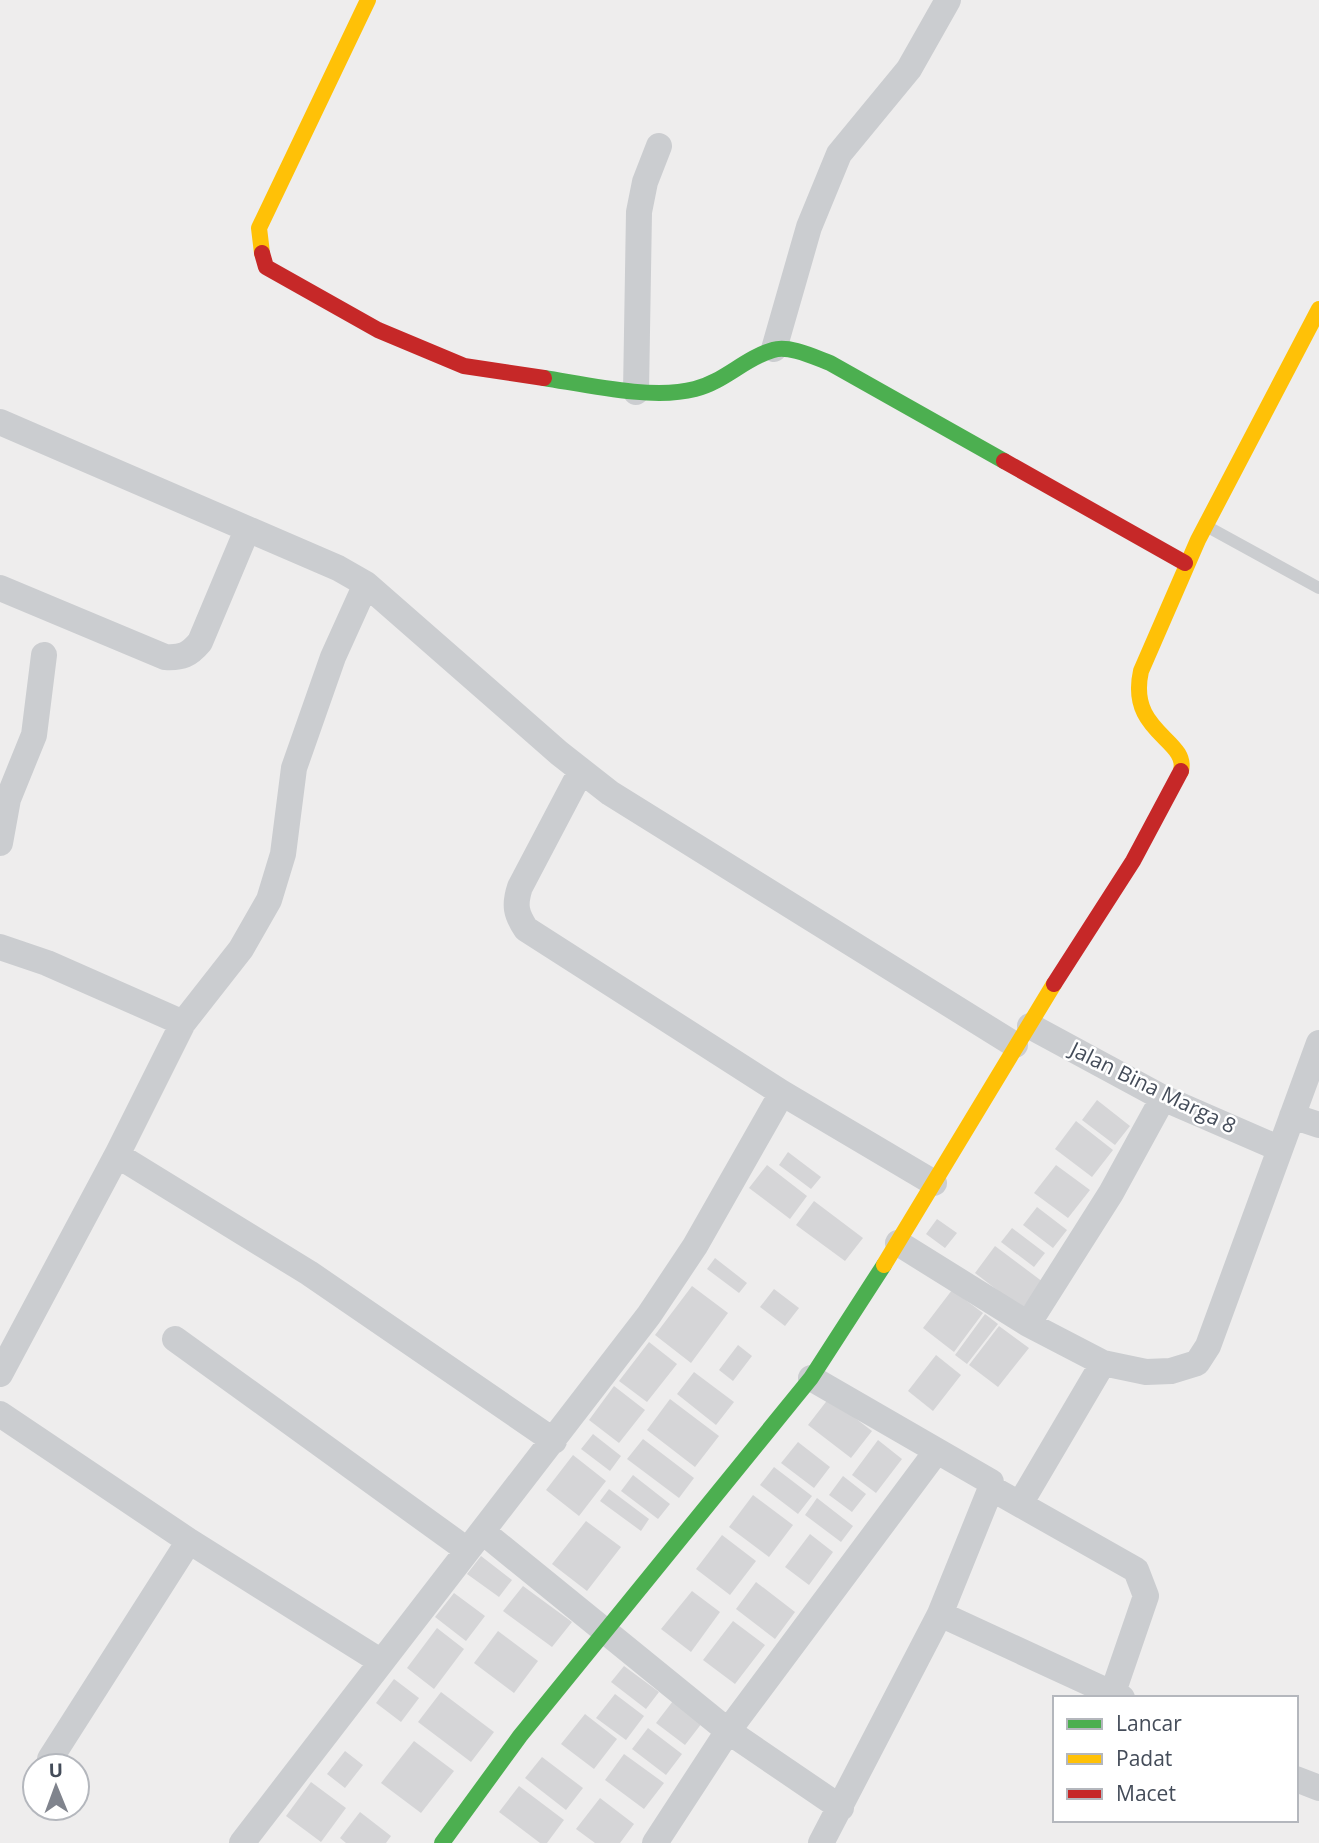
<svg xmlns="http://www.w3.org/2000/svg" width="1319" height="1843" font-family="'Open Sans',sans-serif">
<rect width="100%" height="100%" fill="#eeeded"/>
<path fill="#d5d5d7" d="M1097 1100 1130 1126 1115 1145 1082 1120Z
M1076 1121 1113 1150 1092 1177 1055 1149Z
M788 1152 821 1177 811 1189 779 1165Z
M767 1165 807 1196 790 1219 749 1188Z
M1056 1165 1090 1190 1068 1218 1034 1193Z
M814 1201 863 1238 845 1261 796 1225Z
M1037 1207 1067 1230 1053 1248 1023 1225Z
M937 1219 957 1233 945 1248 926 1234Z
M1012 1228 1045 1253 1034 1267 1001 1242Z
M995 1246 1043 1282 1022 1309 975 1273Z
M715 1258 747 1283 739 1293 707 1269Z
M692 1286 728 1313 691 1363 655 1335Z
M774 1289 799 1308 785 1326 760 1307Z
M952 1290 983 1313 954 1352 923 1328Z
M985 1314 998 1324 967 1364 955 1355Z
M999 1326 1029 1348 998 1387 969 1365Z
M649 1342 677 1364 647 1402 619 1381Z
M738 1345 752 1356 733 1381 719 1370Z
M936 1355 961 1375 933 1411 908 1391Z
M694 1372 734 1402 716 1425 677 1394Z
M614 1386 645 1410 619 1443 589 1420Z
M829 1398 872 1431 851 1458 808 1425Z
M670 1399 719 1436 695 1467 647 1430Z
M593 1434 621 1456 610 1471 581 1449Z
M643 1439 694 1478 679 1498 627 1459Z
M878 1440 902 1459 876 1493 852 1475Z
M798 1442 830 1467 814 1488 781 1463Z
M573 1455 606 1481 579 1516 546 1490Z
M774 1467 812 1496 798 1514 760 1485Z
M633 1475 670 1504 658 1519 621 1491Z
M843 1476 866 1494 852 1512 829 1495Z
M609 1489 649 1519 641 1531 600 1501Z
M753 1495 793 1525 769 1557 729 1527Z
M817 1498 853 1526 841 1542 805 1515Z
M586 1521 621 1547 587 1591 552 1564Z
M810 1534 833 1552 809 1585 785 1567Z
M722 1535 756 1561 730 1595 696 1569Z
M481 1556 512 1580 499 1597 467 1574Z
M756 1582 795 1612 775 1639 736 1609Z
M523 1586 572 1622 552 1647 503 1611Z
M692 1591 720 1612 691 1652 661 1629Z
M454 1593 485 1616 466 1641 435 1617Z
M733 1621 765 1645 735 1684 703 1660Z
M437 1628 464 1649 434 1689 407 1668Z
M498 1631 538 1661 514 1693 474 1663Z
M624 1666 659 1692 646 1709 611 1682Z
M394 1679 419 1698 401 1722 376 1703Z
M441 1692 494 1732 471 1762 418 1722Z
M615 1694 644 1716 626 1740 596 1718Z
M673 1701 702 1723 685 1745 656 1723Z
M585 1714 617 1739 594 1769 561 1744Z
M648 1728 682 1754 666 1775 632 1749Z
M414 1741 454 1771 421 1813 381 1783Z
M345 1751 363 1765 345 1788 327 1774Z
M624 1754 664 1783 644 1809 605 1780Z
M542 1757 583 1788 566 1810 525 1778Z
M311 1782 346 1808 321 1842 286 1816Z
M519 1786 564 1820 547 1843H540L499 1812Z
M600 1798 634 1824 620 1843H595L576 1829Z
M360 1812 391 1836 386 1843H346L340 1838Z"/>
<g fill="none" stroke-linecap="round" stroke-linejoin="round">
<path stroke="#cbcdd0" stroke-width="12" d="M1208 527 1319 588"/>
<path stroke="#cbcdd0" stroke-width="26" d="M774 349 809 227 839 154 909 69 948 0
M636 392 639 212 645 182 659 146
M0 422 338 568 366 584 559 753 610 793 1015 1045
M0 588 165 657C182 658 189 655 200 642L247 530
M581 771 520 887C514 905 516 914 526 929L782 1093 934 1183
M0 843 8 799 34 735 44 655
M0 947 47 963 183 1023
M1030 1026 1163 1098 1278 1148
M1292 1116 1319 1125
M117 1155 309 1273 554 1441
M898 1243 1028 1324 1103 1363 1146 1372 1171 1371 1197 1363 1208 1346 1319 1043
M1028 1324 1111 1193 1163 1098
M175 1339 467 1550
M0 1374 117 1155 183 1023 241 949 269 900 283 854 294 768 333 657 366 584
M811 1378 991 1482V1488L940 1614 821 1843
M0 1414 189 1541 380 1661
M991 1488 1136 1570 1146 1596 1112 1695
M1020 1504 1103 1363
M483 1532 728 1731 841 1808
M940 1614 1122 1698
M50 1759 189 1541
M1296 1779 1319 1788
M242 1843 649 1315 695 1246 782 1093
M655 1843 728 1731 936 1452"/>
<path stroke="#4caf50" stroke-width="16" d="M544 378C588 385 653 400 695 389 724 382 745 358 773 350 789 345 814 357 830 363L1004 461
M442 1843 520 1736 811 1378 884 1265"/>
<path stroke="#ffc107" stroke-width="16" d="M262 253 259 228 368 0
M1181 771C1189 739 1127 733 1141 671L1198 540 1319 309
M884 1265 1054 984"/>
<path stroke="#c62828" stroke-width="16" d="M262 253 266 267 378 330 464 366 544 378
M1004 461 1185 563
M1054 984 1133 861 1181 771"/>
</g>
<g text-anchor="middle" stroke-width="5" stroke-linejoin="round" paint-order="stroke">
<g font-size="21" fill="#444c59" stroke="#fff">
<text transform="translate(1153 1088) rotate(26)" y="7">Jalan Bina Marga 8</text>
</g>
</g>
<rect x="1053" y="1696" width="245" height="126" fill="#ffffff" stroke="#b4b7bd" stroke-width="2"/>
<rect x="1067" y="1719" width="35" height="10" fill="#4caf50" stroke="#b4b7bd" stroke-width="2"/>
<text x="1116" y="1731" font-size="21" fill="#444c59">Lancar</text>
<rect x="1067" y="1754" width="35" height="10" fill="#ffc107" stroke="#b4b7bd" stroke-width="2"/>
<text x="1116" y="1766" font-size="21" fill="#444c59">Padat</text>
<rect x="1067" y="1789" width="35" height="10" fill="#c62828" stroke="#b4b7bd" stroke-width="2"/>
<text x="1116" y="1801" font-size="21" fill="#444c59">Macet</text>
<g transform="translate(56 1787) rotate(359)"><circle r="33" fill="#ffffff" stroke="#b4b7bd" stroke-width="2"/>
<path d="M0-5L12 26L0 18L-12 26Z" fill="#80848d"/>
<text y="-10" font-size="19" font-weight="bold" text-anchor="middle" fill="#444c59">U</text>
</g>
</svg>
